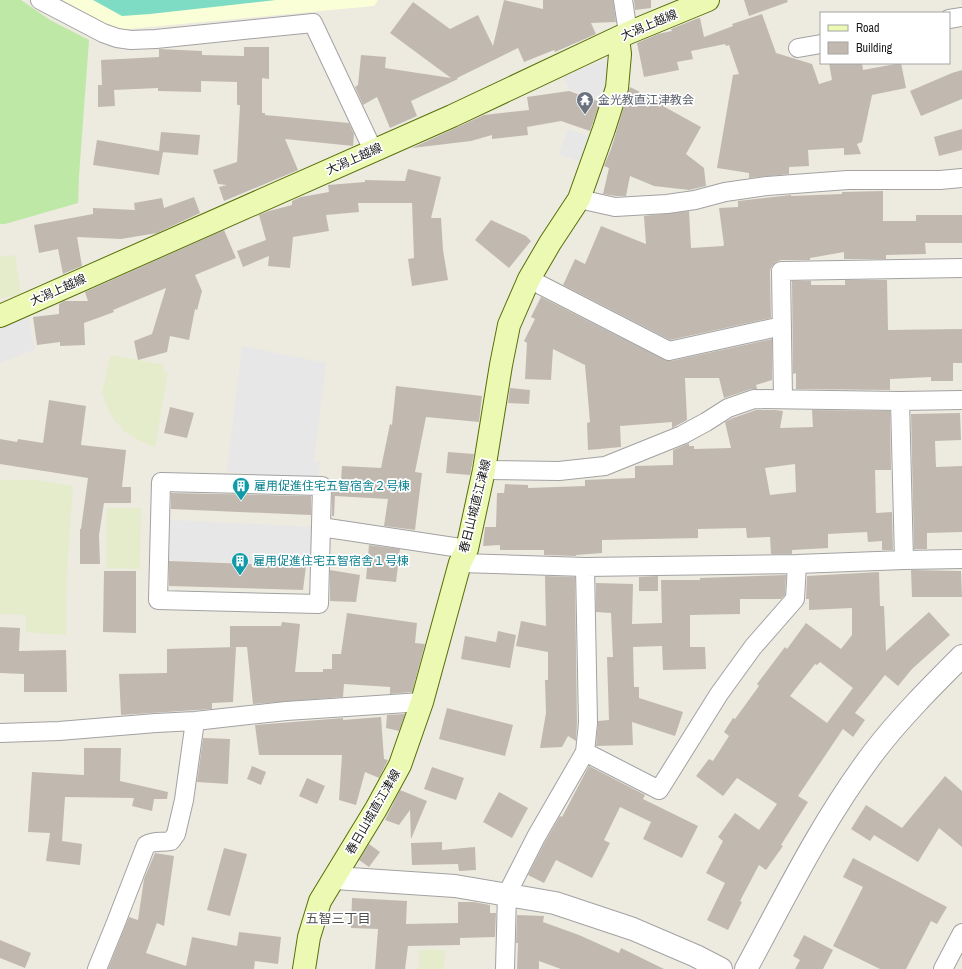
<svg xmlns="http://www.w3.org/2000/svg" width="962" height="969" font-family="'Archivo Narrow','Noto Sans JP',sans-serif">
<rect width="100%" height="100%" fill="#edeae0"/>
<path fill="#faffd7" d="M62 0H378L374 6 118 30Z"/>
<path fill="#e5eccb" d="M15 255 21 295 0 298V257Z
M111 355 164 365 163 371 168 372 155 447 141 442 124 431 116 422 109 412 102 392Z
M0 480H37L73 486 67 571 66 635 26 632V615L0 614Z
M107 508H141L140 569 107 568Z
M419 950H445L444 969H419Z"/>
<path fill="#bee8a5" d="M0 0H21L50 20 89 40 79 176 78 203 5 224H0Z"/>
<path fill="#7edcc4" d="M93 0H276L150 14 122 16Z"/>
<path fill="#e7e7e7" d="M611 57 606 100 569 89 563 77Z
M568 129 596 139 587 164 559 154Z
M28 315 35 349 0 363V326Z
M242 346 326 363 314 461 320 462 317 478 227 472Z
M154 519 312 527V566L152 560Z"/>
<path fill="#c1b9b0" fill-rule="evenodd" d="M504 0 543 9V0H613L616 22 591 23 596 34 555 52 554 50 524 62 518 48 457 78 458 79 411 101 417 116 390 128 377 97 363 105 355 87 358 85 361 55 386 57 385 68 451 78 390 33 413 2 450 29 478 15 493 46Z
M634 0H651V8L635 10Z
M744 0H787L788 2 749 16Z
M762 14 776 53 812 64 819 84 832 80 829 63H862L863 70 901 63 906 88 872 95 862 142 857 144 861 154 844 155V148L808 150 809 166 789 167V174L749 178V173L717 168 733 75 739 74 729 45 726 46 725 44 691 51 693 59 677 62 679 70 644 77 637 43 658 34 672 31 671 29 696 19 700 18 704 37 733 26 732 24Z
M244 47H269V79L262 78V113H265V115L349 123 354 134 353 146 285 139 298 170 224 201 219 187 227 185 218 184 213 170 237 162 240 105H237V82L201 81V92L158 91V88L114 90 115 106 98 107V85H102L101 60 159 57V49L202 51V55L244 56Z
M962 70V99L921 116 910 91 952 73Z
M630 87 664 104 663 106 701 127 686 154 704 168 706 186 689 190 654 186 630 176 626 196H616L603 194 609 168 604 166 611 149Z
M569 91 600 102 590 131 561 121 527 127 528 135 492 139V135L471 141 412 148 484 115 529 110 527 97Z
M962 129V150L939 156 934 137Z
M161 132 200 135 198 155 162 152H163L159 175 93 165 97 140 159 151Z
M408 169 441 177 431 218H441L443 250 448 280 412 286 408 259 414 258 412 203H358L359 212 326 215 329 231 293 237 290 268 268 266 269 256 243 267 237 251 266 240 259 215 269 211 292 205V201L301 197 329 192 328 185 365 182V180L405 181Z
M883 191V221H916V215H962V243H925L926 254 886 255V259H844V252L810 258V260H781L776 262 772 266 770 271 771 318 670 340 563 285 575 259 585 264 601 226 646 244 644 216 689 211 691 248 723 246 724 245 719 208 738 207V201L791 195V196L842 194V192Z
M194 197 200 213 157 233 121 239 77 237 82 266 65 273 63 274 58 249 39 253 34 225 93 214V208L135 210 134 203 162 198 164 208Z
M491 220 526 236 531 241 509 268 475 240Z
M224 230 236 258 195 275 202 291 197 310 195 309 189 340 170 336 167 352 138 360 134 341 152 334 166 288 113 310 114 312 84 323 85 345 60 346V342L37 345 33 317 59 314V304L64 301H88L85 292Z
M845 280H887L888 330 962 329V363H953V381H931V377L890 379V390L796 389V373L793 374 792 281H811V285H845Z
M541 297 665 360 671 361 772 339V380L756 385 757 389H751L724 398 719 378H685L687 420 672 428V422L620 426 621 447 588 450 587 423 590 422 585 365 553 349 551 380 525 379 527 343 524 341 535 319 531 317Z
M396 386 482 396 479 422 426 417 415 472 422 473 415 530 384 526 388 499 335 496 334 516H332V486L331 481H341L342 466 381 468 390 424 392 425Z
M510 388 530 390 529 404 508 403Z
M49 400 86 406 81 445 126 450 122 487H131V503H104L99 535 100 564H80V529H81L88 478 0 464V439L17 442 18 439 43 443Z
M170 407 194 413 187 438 164 433Z
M756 410H775L783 411 780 428 813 427 812 410 890 411 891 470H875L876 513 892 512 893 550H882V541L868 542 867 532 828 534V548L792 550V554H771L770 537 747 538 746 528 698 529V538L602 540V553L576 555V556L544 555V550H500V545L483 546 485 527H496L497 493H504L505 484 528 485V488L585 486V480L635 478V466L673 465V450L689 443V446H694V449L731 448 725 422 733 418ZM795 464 796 492 770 495 765 468Z
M960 413 961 440 935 441 936 467 962 466V532L927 533V549H914L911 414Z
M448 452 474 454 470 475 446 473Z
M171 493 311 496V515L171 509Z
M369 545 400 549 396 582 366 579Z
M169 561 306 566 303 590 169 586Z
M330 570 360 575 356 602 330 601Z
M911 570 961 571 962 597H912Z
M104 571H136V633L103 632Z
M879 572 880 606H884L886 651 929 612 950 635 912 669 898 686 885 675 855 713 865 720 853 737 843 729 798 796 808 802 781 845 783 846 766 870 759 865 740 901 742 902 728 930 707 920 725 883 706 873 723 841 718 837 735 813 759 830 777 804 737 778 723 796 696 776 709 759 713 761 729 736 724 732 733 718 735 719 759 686 757 684 785 647 787 649 806 623 841 649 852 635V608L809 610V599H806L807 576ZM820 662 853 688 827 723 790 696 815 664 817 665Z
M786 575 785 595 781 599H740V614L690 615V647H705L706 669 663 670 662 646 633 647 634 687H639V698L683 712 675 736 632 722 633 745 596 746 598 721 609 720 607 657H613L611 613 596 612V583L633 584 632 624 662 623 661 580H700V578Z
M545 576 575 577 577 723 576 741 568 736 562 747 540 748 546 713 545 680H548V652L516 646 521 621 546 626Z
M658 576V591H639V577Z
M347 613 417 623 415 643 425 644 412 692 390 694V687L344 684 343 697 253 704 247 647H230V626H281L282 622 300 624 295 672H323V669H332V654H341Z
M0 627 20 628 19 651 66 650 67 692H24V674L0 673Z
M498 631 516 635 510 668 461 659 465 636 496 642Z
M236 647 233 702 212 703V709L121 715 119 674 167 673V649Z
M447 708 513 725 505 756 439 739Z
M405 714 399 731 386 728 387 715Z
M381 717 384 759 388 760 379 778 365 772 356 805 339 800 342 755H259L255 725 343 718V720Z
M203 738 230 739 228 784 197 782Z
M84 748H121L120 781 168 792 167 799H154L152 811 132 806 134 798 65 797 62 841 82 844 80 865 46 861 50 833 28 832 32 772 84 775Z
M252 766 266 772 261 785 247 779Z
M589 766 645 795 643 799 698 826 682 858 643 839 651 822 620 807 604 840 610 843 592 878 556 860 544 883 528 875 545 842 560 816 562 817Z
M432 767 464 778 456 800 424 789Z
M945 776 962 791V847L939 828 918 862 874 835 870 841 851 829 866 805 902 828Z
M307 778 325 786 317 804 299 796Z
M400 790 427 801 411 839 410 810 399 825 385 820Z
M499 792 528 808 512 838 483 822Z
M442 842V850L475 847 476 870 459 871 458 864 412 865 411 843Z
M369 844 380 852 369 867 359 860Z
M224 848 247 854 230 916 207 910Z
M155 853 174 856 164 926 157 923 146 953 186 966 192 937 237 946 239 932 281 937 278 964 255 961 254 969H108L129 917 138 920 144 879Z
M853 858 947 907 937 924 931 921 906 969H880L833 946 863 887 843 877Z
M352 898 407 901 406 924 458 923V902H474L490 905V913H496L495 937 460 938V945L408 946 405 969H375L378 929 351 928Z
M517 915 544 916 543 922 579 935 619 953 621 948 664 969H561L539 961V969H517L518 943H516Z
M804 935 833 950 823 969H795L800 960 793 956Z
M0 940 31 953 25 968 0 958Z"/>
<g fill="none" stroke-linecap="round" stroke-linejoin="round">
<defs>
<path id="minor" d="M40 0 103 33 117 38 131 40 156 39 313 23 373 150
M623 0 628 33
M949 19 962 17
M798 48 821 44
M579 199 615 207 667 204 695 200 725 192 767 186 848 180H940L962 178
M529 279 669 351 782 326
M783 399 781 271 962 268
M900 401 904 560
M484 470 559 471 605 466 682 435 706 422 728 408 754 399 900 401 962 400
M161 482 322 486 319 604 158 600Z
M321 527 467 549
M460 563 585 567 797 564 904 560 962 559
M0 733 59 731 156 723 195 721 286 711 422 702
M585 752 659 790 719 694 753 647 795 599 797 564
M97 969 115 925 146 845C155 840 161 843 171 841L176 834 184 800 195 721
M505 969 507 894 536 837 585 752 588 723 585 567
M943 969 962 933"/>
<path id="tertiary" d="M335 878 455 886 555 903 633 929 696 956 721 969
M746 969C786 895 823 819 874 752 900 718 931 687 962 656"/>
<path id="secondary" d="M0 316 452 116 628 33 708 0
M304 969 309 937 320 901 376 809 400 765 422 702 460 563 467 549 484 470 501 365 509 325 529 279 550 243 579 199 604 129 617 88 620 54 618 38"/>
</defs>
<use href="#minor" stroke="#a2a2a2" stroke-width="20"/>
<use href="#tertiary" stroke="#a2a2a2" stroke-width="24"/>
<use href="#secondary" stroke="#566f05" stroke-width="24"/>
<use href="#minor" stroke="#fff" stroke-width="18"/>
<use href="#tertiary" stroke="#fff" stroke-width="22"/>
<use href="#secondary" stroke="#ecf9b3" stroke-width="22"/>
</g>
<defs>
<symbol id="temple-pin" viewBox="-11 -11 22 30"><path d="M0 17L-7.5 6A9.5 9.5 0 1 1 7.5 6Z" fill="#6b7280" stroke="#fff"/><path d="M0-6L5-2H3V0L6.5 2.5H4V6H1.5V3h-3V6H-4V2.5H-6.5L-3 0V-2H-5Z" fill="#fff"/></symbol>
<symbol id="building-pin" viewBox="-11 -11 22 30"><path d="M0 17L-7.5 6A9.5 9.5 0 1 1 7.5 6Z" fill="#0f9aa8" stroke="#fff"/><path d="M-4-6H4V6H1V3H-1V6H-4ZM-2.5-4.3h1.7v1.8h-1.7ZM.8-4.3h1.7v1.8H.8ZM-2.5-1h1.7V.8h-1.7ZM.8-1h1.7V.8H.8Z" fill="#fff"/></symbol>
</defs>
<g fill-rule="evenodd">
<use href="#temple-pin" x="575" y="90" width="20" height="27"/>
<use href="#building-pin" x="231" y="476" width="20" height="27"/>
<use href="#building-pin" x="230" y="551" width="20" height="27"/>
</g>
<g text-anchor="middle" stroke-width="3.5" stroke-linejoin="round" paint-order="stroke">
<g font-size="12" fill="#1b1b1b" stroke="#fff">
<text transform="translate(649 25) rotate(-23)" y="4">大潟上越線</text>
<text transform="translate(354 159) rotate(-24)" y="4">大潟上越線</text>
<text transform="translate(58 290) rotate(-24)" y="4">大潟上越線</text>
<text transform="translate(475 506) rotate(-76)" y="4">春日山城直江津線</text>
<text transform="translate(373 812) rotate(-60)" y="4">春日山城直江津線</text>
</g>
<g font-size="12" fill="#5b616d" stroke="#fff" text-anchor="start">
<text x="598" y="104">金光教直江津教会</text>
</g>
<g font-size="12" fill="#0d838f" stroke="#fff" text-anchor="start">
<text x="254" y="490">雇用促進住宅五智宿舎２号棟</text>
<text x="253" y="565">雇用促進住宅五智宿舎１号棟</text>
</g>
<g font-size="13" fill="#4e4e4e" stroke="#fff">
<text x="338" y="923">五智三丁目</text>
</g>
</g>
<rect x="820" y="12" width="130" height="52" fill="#ffffff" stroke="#a4a4a4"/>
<rect x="828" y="25" width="20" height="6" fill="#ecf9b3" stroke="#a4a4a4"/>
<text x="856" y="32" font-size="12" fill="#1b1b1b">Road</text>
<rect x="828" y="42" width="20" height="12" fill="#c1b9b0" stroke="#a4a4a4"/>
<text x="856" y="52" font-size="12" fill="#1b1b1b">Building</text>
</svg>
